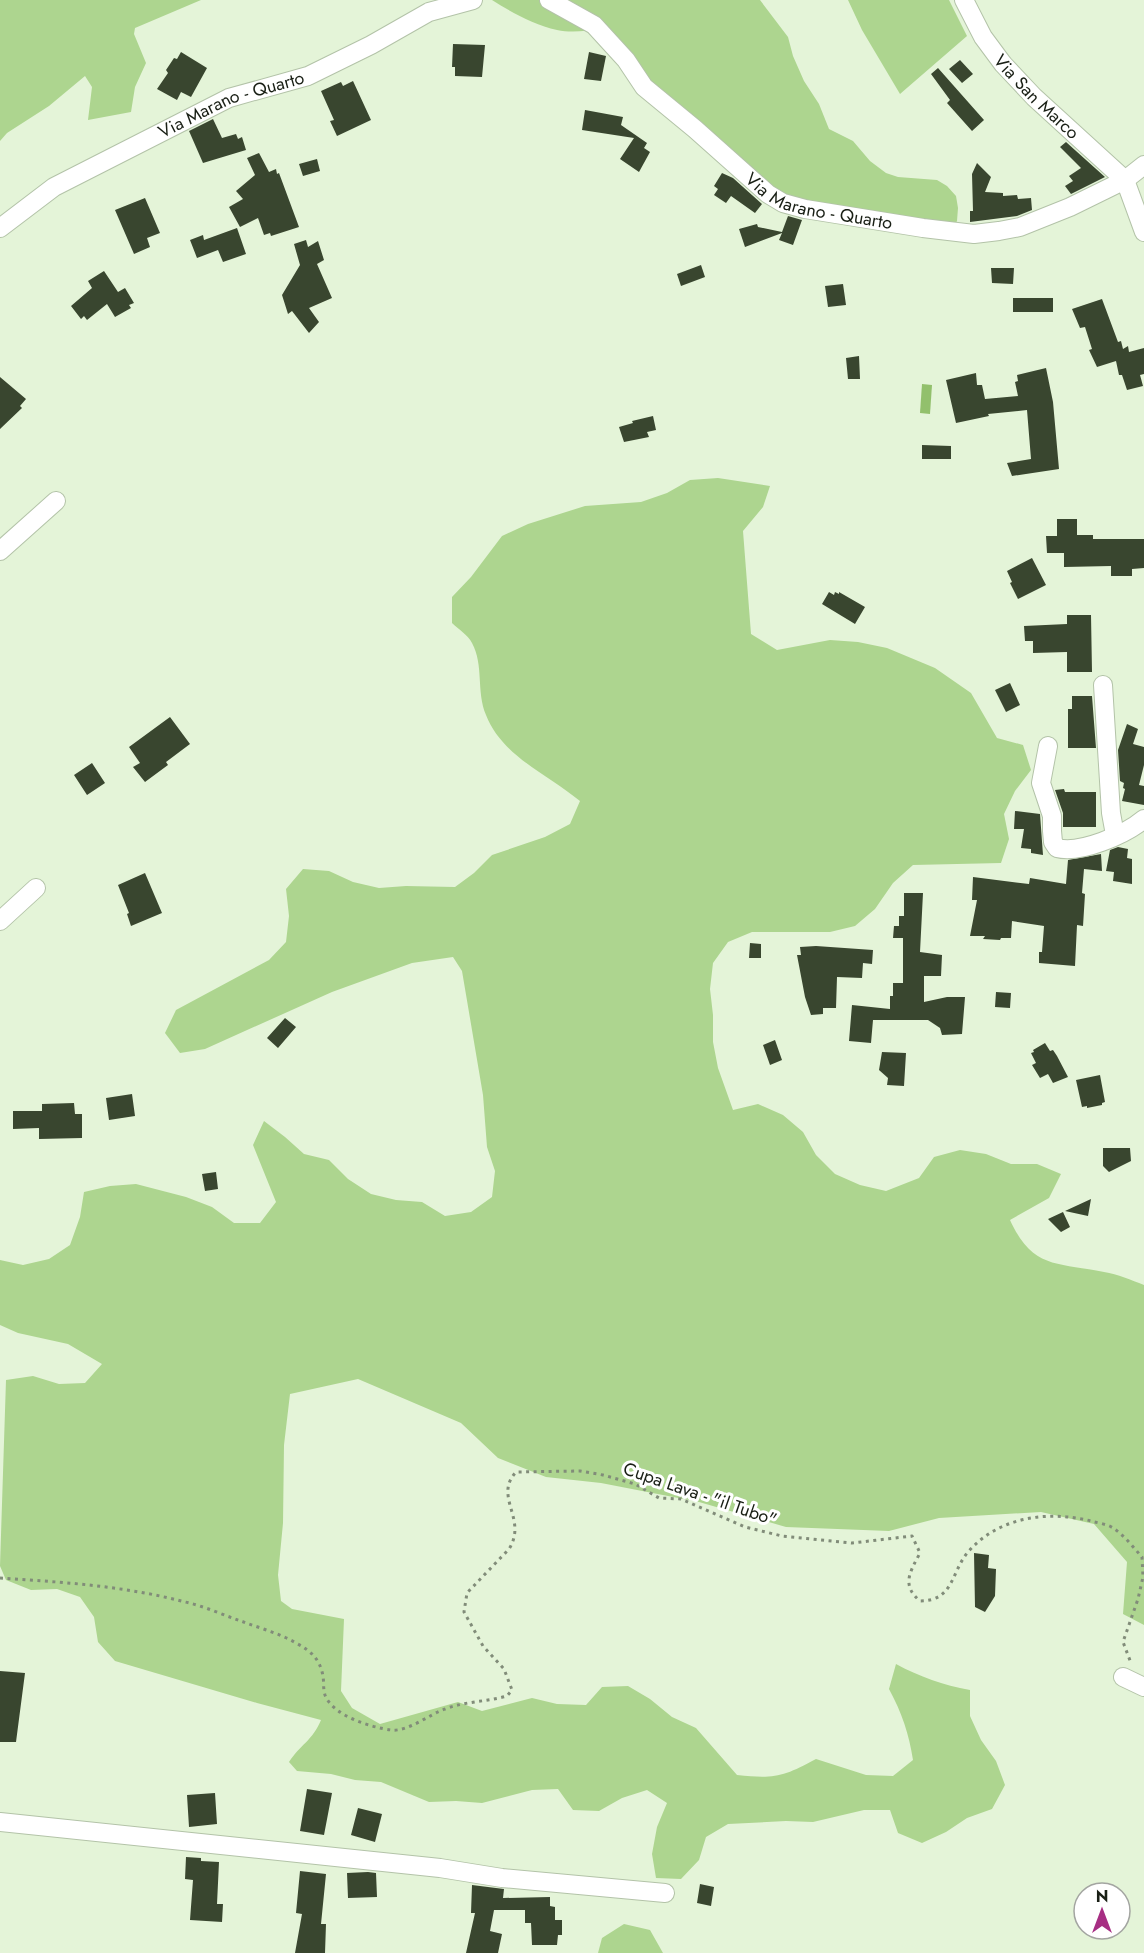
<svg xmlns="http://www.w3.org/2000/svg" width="1144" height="1953" font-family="Jost,sans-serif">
<rect width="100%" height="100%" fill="#e4f4d8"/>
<path fill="#add58f" d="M0 0H201L135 28 134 34 146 63 135 87 131 112 88 120 92 87 85 76 49 106 7 133 0 141Z
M492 0H760L788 37 793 56 804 81 819 104 829 129 853 141 870 161 886 173 898 177 937 180 947 186 956 196 958 208 957 221 954 226 803 205 769 189 682 113 600 29C586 31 571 33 557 30 534 25 511 12 492 0Z
M848 0H949L967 36 900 94 862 30Z
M718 478 770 486 763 507 743 531 751 634 777 650 830 640 858 642 887 648 935 668 971 693 997 738 1023 745 1031 770 1015 791 1004 814 1009 839 1001 863 913 865 893 883 875 909 855 926 830 932H752L728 942 713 963 710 989 713 1015V1042L718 1068 733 1110 758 1104 783 1115 803 1132 816 1155 835 1174 860 1185 886 1191 919 1178 934 1157 960 1150 986 1154 1011 1164H1037L1061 1174 1049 1198 1010 1220C1033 1270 1058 1262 1104 1272 1118 1274 1131 1280 1144 1285V1625L1123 1614 1127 1562 1094 1524 1041 1512 939 1518 889 1531 786 1527 699 1502 601 1483 546 1477 498 1458 461 1423 358 1379 290 1394 284 1445 283 1523 278 1575 281 1601 292 1609 344 1619 341 1691 352 1708 380 1724 458 1702 482 1711 532 1698 557 1704 586 1705 602 1687 628 1686 650 1699 672 1717 696 1728 737 1775C774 1779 783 1777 816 1759L866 1775 893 1776 913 1760C909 1734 902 1713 889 1689L896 1664C920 1677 943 1685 970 1690V1716L981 1740 996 1761 1005 1785 992 1809 967 1818 946 1832 922 1843 898 1833 890 1810H864L813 1822 786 1821 728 1824 706 1837 699 1860 681 1879 656 1878 652 1854 657 1827 667 1803 647 1790 622 1798 599 1811 573 1810 558 1789 532 1790 482 1803 456 1801 429 1802 381 1782 355 1780 331 1774 297 1771 289 1762C300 1745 313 1740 321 1720L257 1703 115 1661 98 1642 94 1617 80 1597 57 1589 31 1590 6 1580 0 1566 6 1380 33 1376 59 1384 85 1383 102 1364 68 1344 18 1333 0 1325V1260L23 1265 49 1259 70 1245 80 1217 84 1192 110 1186 136 1184 186 1197 212 1207 234 1223H260L276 1202 253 1145 264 1121 285 1137 304 1154 329 1160 348 1179 371 1194 396 1200 422 1202 445 1216 471 1212 492 1197 495 1171 487 1147 483 1095 462 971 453 957 412 963 332 992 205 1049 180 1053 165 1033 176 1010 269 960 286 942 289 916 286 889 303 869 329 871 353 882 379 888 406 886 455 887 474 873 492 855 545 837 570 824 580 801C547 774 502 756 486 715 476 691 484 665 472 643 468 635 458 629 452 623V597L471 577 502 536 528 524 585 506 641 502 667 493 690 480Z
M624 1924 650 1930 663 1953H598L602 1938Z"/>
<path fill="#92c06c" d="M922 384 932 385 930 414 920 413Z"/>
<path fill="#39462f" d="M453 44 485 45 482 77 455 76V67H452Z
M181 52 207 68 191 97 181 92 177 100 157 89 168 73 166 70 174 58 177 59Z
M589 52 606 56 601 81 584 79Z
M960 60 973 74 962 83 949 69Z
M938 68 984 120 972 131 947 103 950 100 931 74Z
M353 81 371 120 337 136 330 121 334 120 321 91 341 82 343 86Z
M585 110 623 117 621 125 647 143 644 148 650 152 639 172 620 159 634 138 582 130Z
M213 119 222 138 236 134 238 139 242 137 246 150 203 163 189 131Z
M1066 142 1105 177 1071 194 1065 186 1073 181 1069 176 1081 168 1060 147Z
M259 153 269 172 276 169 277 174 279 173 299 227 271 236 270 233 264 235 258 218 240 227 229 207 243 199 236 191 255 175 247 158Z
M317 159 320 171 303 176 299 164Z
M977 163 991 177 985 192 1003 193V196L1017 195 1018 199 1031 198 1032 210 1017 216 970 222V211H973L972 174Z
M722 173 733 178 762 204 755 213 731 196 726 203 714 195 718 189 714 186Z
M145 198 160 233 147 238 150 247 134 254 115 210Z
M788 216 802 220 793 245 779 240 782 233 745 247 739 229 757 224 758 227 782 232Z
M237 228 246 254 223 262 218 250 197 258 190 240 203 235 204 240Z
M306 240 308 247 318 241 324 260 317 264 332 298 309 308 319 322 309 333 292 311 288 314 282 295 300 265 294 244Z
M701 265 705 277 681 286 677 274Z
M991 268H1014L1013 284 992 283Z
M104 271 118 292 125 288 134 303 129 305 131 308 115 317 107 304 87 320 84 316 81 319 71 306 92 288 88 281Z
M843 284 846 305 828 307 825 286Z
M1013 298H1053V312H1013Z
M1102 299 1118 342 1121 341 1123 349 1128 346 1129 352 1144 348V374L1140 375 1143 386 1127 390 1122 375H1119L1116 361 1097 367 1089 350 1092 349 1085 327 1080 328 1072 309Z
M859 356 860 379H848L846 358Z
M1046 368 1053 402 1059 469 1012 476 1007 463 1031 459 1027 410 988 414 989 416 956 423 946 380 976 373 977 385H982L985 399 1018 396 1015 382 1018 381 1017 375Z
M0 377 26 399 20 406 22 408 0 429Z
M653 416 656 430 647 432 649 437 624 442 619 427 633 423 632 421Z
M922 445 951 446V459H922Z
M1057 519H1077V535H1093V539H1144V568L1132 569V576H1111V566L1064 567V553H1047L1046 536H1057Z
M1032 558 1046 585 1018 599 1010 583 1012 582 1007 571Z
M829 592 834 595 835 592 839 594V592L865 607 855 624 822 604Z
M1067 615H1091L1092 672H1067V652L1033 653V641H1025L1024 626 1067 624Z
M1010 683 1020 705 1006 712 995 690Z
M1072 696H1092L1096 748H1068V709H1072Z
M170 717 190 744 166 762 168 765 145 782 133 767 140 763 129 747Z
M1127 724 1138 729 1133 744 1144 747V765L1139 785 1144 786V805L1122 801 1125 789 1123 788 1124 783 1120 781 1118 750Z
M92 763 105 783 87 795 74 775Z
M1064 789 1065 792H1096V827H1063V813L1055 790Z
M1015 811 1040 814 1043 855 1031 853V849L1021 848 1024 829H1014Z
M1118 847 1128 849 1127 858 1132 859V884L1113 881 1114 872 1106 871 1110 850Z
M1101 854 1102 871 1084 869 1082 893 1085 894 1083 926 1077 925 1075 966 1039 963V952H1042L1044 926 1012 921 1011 938H1001L1000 940 983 939 985 936H970L977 900H972L973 877 1029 884 1030 878 1066 884 1068 860Z
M145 873 162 913 131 926 127 914 129 913 118 885Z
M904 893H923L920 952 942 955 941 976H924V1002L947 997H965L962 1034 942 1035 940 1028 928 1020H873L871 1043 849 1041 852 1005 890 1009V996H893V983H903V938H893L894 926H899V916H904Z
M750 943 761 944V958H749Z
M816 946 873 950 872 964 863 963 862 978 837 977 836 1008H823V1014L811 1015 805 997 797 955H801L800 947Z
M996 992 1011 993 1010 1008 995 1007Z
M285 1018 296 1027 278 1048 267 1038Z
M775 1040 782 1060 770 1065 763 1045Z
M1045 1043 1050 1051 1053 1050 1057 1056 1068 1077 1053 1083 1048 1074 1040 1078 1032 1065 1036 1063 1031 1053 1034 1052 1033 1050Z
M882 1052 906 1053 904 1086 887 1085 888 1078 879 1070Z
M1100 1075 1105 1102 1102 1103V1105L1087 1108V1106L1082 1107 1076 1080Z
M132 1094 135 1116 109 1120 106 1098Z
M74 1103 75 1114H82V1138L39 1139V1128L13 1129V1111H42V1104Z
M1103 1148H1130L1131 1161 1109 1172 1103 1166Z
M216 1172 218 1189 205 1191 202 1174Z
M1091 1199 1088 1216 1065 1211Z
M1063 1212 1070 1227 1061 1232 1048 1219Z
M974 1553 989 1555 988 1568 996 1569 995 1596 985 1612 975 1607Z
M0 1671 25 1673 16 1742H0Z
M307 1789 332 1793 324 1835 300 1831Z
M215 1793 217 1824 189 1827 187 1795Z
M358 1808 382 1814 375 1842 351 1835Z
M186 1857 201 1858V1861L219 1862 217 1904H223L222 1922 190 1920 193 1880 185 1879Z
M300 1871 326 1874 321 1924H326L325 1953H295L302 1914 296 1913Z
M368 1872 376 1873 377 1897 348 1898 347 1873Z
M700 1884 714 1887 711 1906 697 1903Z
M472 1885 504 1889 503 1898 550 1897V1906L555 1907V1920H562V1935H558L557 1945H532L531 1923H525V1910H494L490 1931 502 1934 498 1953H466L475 1913H471Z"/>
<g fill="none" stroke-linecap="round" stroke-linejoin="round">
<defs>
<g id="minor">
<path id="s1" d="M549 0 594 25 626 60 644 87 695 129 768 194 783 203 805 209 923 228 974 234 999 231 1020 227 1070 207 1125 180 1144 165"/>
<path id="s2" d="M964 0 983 37 1003 64 1034 97 1125 180 1144 232"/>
<path id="s3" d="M0 228 54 187 229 98 308 76 371 45 429 12 473 0"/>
<path d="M0 551 56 501"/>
<path d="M1103 685 1111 813 1115 835"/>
<path d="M1048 746 1041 783 1052 816V831L1053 842 1057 848C1080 854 1125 835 1144 819"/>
<path d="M0 921 36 888"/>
<path d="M1123 1677 1144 1687"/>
<path d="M0 1822 440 1868 502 1878 665 1893"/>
</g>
</defs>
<use href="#minor" stroke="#b3c3a8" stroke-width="20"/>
<path stroke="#818c79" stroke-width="3" stroke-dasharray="3 4.5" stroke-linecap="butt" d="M0 1578C62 1582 125 1586 185 1602 204 1606 223 1615 241 1621 259 1628 279 1633 296 1643 311 1651 320 1659 323 1676 324 1682 323 1689 325 1695 333 1716 370 1727 391 1730 408 1732 430 1714 445 1709 466 1701 486 1702 507 1696L512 1690 504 1669 483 1646 464 1612 467 1593 509 1549C528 1519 493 1497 516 1472L580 1471 603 1475 635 1484 659 1498 681 1499 745 1527 782 1536 852 1543 912 1536 920 1553C910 1572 901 1585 920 1601 954 1601 951 1572 968 1552 998 1517 1048 1510 1091 1521 1098 1523 1107 1524 1113 1528 1124 1535 1133 1547 1142 1557L1143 1577 1138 1599 1123 1642 1131 1663"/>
<use href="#minor" stroke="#fff" stroke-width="18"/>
</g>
<g text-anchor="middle" stroke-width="6" stroke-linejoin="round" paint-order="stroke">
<g font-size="18" fill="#191f15" stroke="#fff">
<text dy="6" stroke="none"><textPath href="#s2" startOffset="122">Via San Marco</textPath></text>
<text dy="6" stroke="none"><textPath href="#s3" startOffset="264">Via Marano - Quarto</textPath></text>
<text dy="6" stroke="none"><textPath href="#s1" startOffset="346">Via Marano - Quarto</textPath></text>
<text transform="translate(700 1494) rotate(19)" y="6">Cupa Lava - "il Tubo"</text>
</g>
</g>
<g transform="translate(1102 1911)"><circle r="28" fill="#ffffff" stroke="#a3a5a1" stroke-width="1.5"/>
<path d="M0-4.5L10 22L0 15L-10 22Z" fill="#a72e83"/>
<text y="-9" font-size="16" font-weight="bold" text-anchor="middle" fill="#191f15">N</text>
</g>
</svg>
